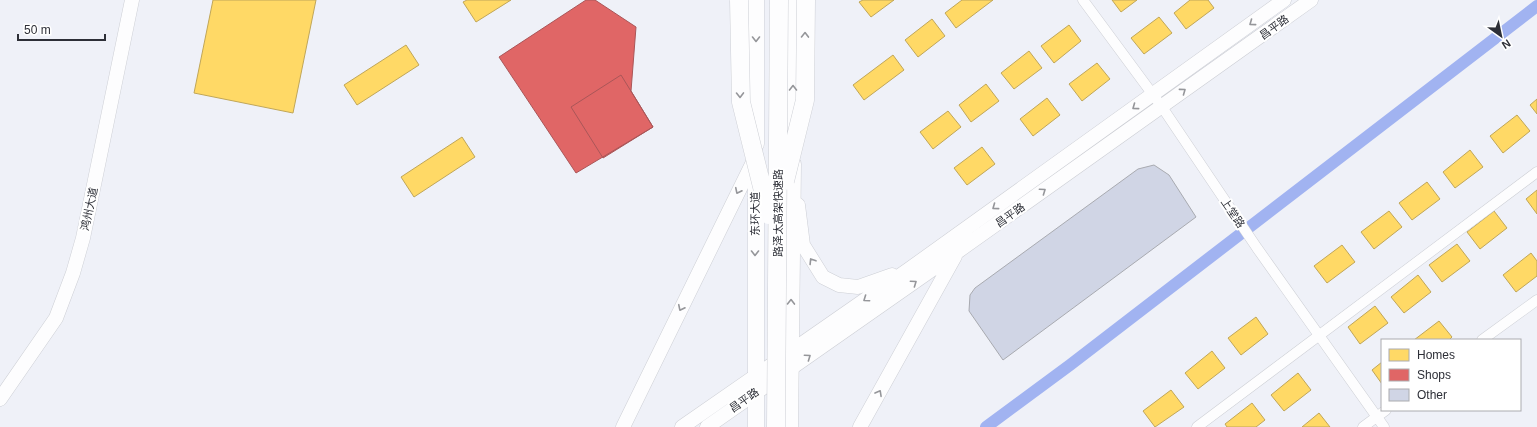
<svg xmlns="http://www.w3.org/2000/svg" width="1537" height="427" font-family="Arial,'Noto Sans SC',sans-serif">
<rect width="100%" height="100%" fill="#eff1f8"/>
<path fill="#ffd966" stroke="#c0a658" d="M213 0H316L293 113 194 93Z
M467 0H511L476 22 463 2Z
M863 0H894L871 17 859 2Z
M962 0H993L956 28 945 13Z
M1112 0H1137L1121 12Z
M1190 0H1208L1214 8 1186 29 1174 13Z
M1159 17 1172 33 1144 54 1131 38Z
M932 19 945 36 918 57 905 40Z
M1069 25 1081 41 1054 63 1041 46Z
M406 45 419 65 357 105 344 85Z
M1029 51 1042 68 1014 89 1001 73Z
M893 55 904 70 864 100 853 85Z
M1097 63 1110 79 1082 101 1069 84Z
M986 84 999 101 971 122 959 105Z
M1047 98 1060 115 1033 136 1020 119Z
M1537 99V114L1530 105Z
M948 111 961 127 933 149 920 132Z
M1517 115 1530 131 1503 153 1490 136Z
M462 137 475 157 414 197 401 177Z
M982 147 995 164 967 185 954 168Z
M1470 150 1483 167 1455 188 1443 172Z
M1427 182 1440 199 1412 220 1399 203Z
M1537 190V214L1526 199Z
M1389 211 1402 227 1374 249 1361 232Z
M1494 211 1507 228 1480 249 1467 232Z
M1457 244 1470 261 1442 282 1429 265Z
M1342 245 1355 262 1327 283 1314 266Z
M1531 253 1537 261V276L1516 292 1503 275Z
M1418 275 1431 292 1404 313 1391 297Z
M1375 306 1388 323 1360 344 1348 327Z
M1256 317 1268 334 1241 355 1228 338Z
M1439 321 1452 337 1449 340H1414Z
M1212 351 1225 368 1198 389 1185 373Z
M1382 362V384L1372 370Z
M1298 373 1311 390 1284 411 1271 395Z
M1171 390 1184 407 1155 427 1143 411Z
M1252 403 1265 420 1256 427H1227L1225 424Z
M1319 413 1330 427H1302Z"/>
<path fill="#e06666" stroke="#aa5658" d="M586 0H595L636 27 631 91 653 127 576 173 499 57Z
M621 75 653 127 603 158 571 107Z"/>
<g fill="none" stroke-linecap="round" stroke-linejoin="round">
<path stroke="#a1b3f1" stroke-width="12" d="M986 427 1070 365 1537 6"/>
</g>
<path fill="#d0d5e5" stroke="#a8aab0" d="M1154 165 1169 175 1196 217 1003 360 969 311 970 295 975 288 1138 169Z"/>
<g fill="none" stroke-linecap="round" stroke-linejoin="round">
<defs>
<path id="street" d="M1083 0 1162 107 1257 248 1384 427
M1482 340 1537 300
M1197 427 1537 172
M1363 427 1386 410"/>
<path id="secondary" d="M798 205 803 245 823 277 839 285 858 287 892 275
M0 399 56 318 73 273 83 238 132 0
M623 427 756 156
M682 427 908 270 1284 0
M707 427 957 252 1311 0
M860 427 955 256"/>
<path id="primary" d="M793 132V0
M756 144V0
M756 176V427
M790 427 793 164"/>
</defs>
<use href="#street" stroke="#cdcfd5" stroke-width="11"/>
<use href="#secondary" stroke="#cdcfd5" stroke-width="15"/>
<use href="#primary" stroke="#cdcfd5" stroke-width="17"/>
<use href="#street" stroke="#fdfdfe" stroke-width="10"/>
<use href="#secondary" stroke="#fdfdfe" stroke-width="14"/>
<use href="#primary" stroke="#fdfdfe" stroke-width="16"/>
<defs>
<path id="highway-bridge" d="M739 0 741 102 769 215
M785 181 805 100 806 0
M776 427 779 0"/>
</defs>
<use href="#highway-bridge" stroke="#cdcfd5" stroke-width="19" stroke-linecap="butt"/>
<use href="#highway-bridge" stroke="#fdfdfe" stroke-width="18"/>
</g>
<defs><path id="oneway-chevron" d="M-2-3.5L2.5 0L-2 3.5" fill="none" stroke-width="1.6" stroke-linecap="round" stroke-linejoin="round"/></defs>
<g stroke="#95969a">
<use href="#oneway-chevron" transform="translate(1252 23) rotate(144)"/>
<use href="#oneway-chevron" transform="translate(805 35) rotate(-89)"/>
<use href="#oneway-chevron" transform="translate(756 39) rotate(90)"/>
<use href="#oneway-chevron" transform="translate(793 88) rotate(-90)"/>
<use href="#oneway-chevron" transform="translate(1183 91) rotate(-36)"/>
<use href="#oneway-chevron" transform="translate(740 95) rotate(89)"/>
<use href="#oneway-chevron" transform="translate(1135 107) rotate(144)"/>
<use href="#oneway-chevron" transform="translate(738 191) rotate(116)"/>
<use href="#oneway-chevron" transform="translate(1043 191) rotate(-35)"/>
<use href="#oneway-chevron" transform="translate(995 207) rotate(144)"/>
<use href="#oneway-chevron" transform="translate(755 253) rotate(90)"/>
<use href="#oneway-chevron" transform="translate(812 261) rotate(-122)"/>
<use href="#oneway-chevron" transform="translate(914 283) rotate(-35)"/>
<use href="#oneway-chevron" transform="translate(866 299) rotate(145)"/>
<use href="#oneway-chevron" transform="translate(791 302) rotate(-89)"/>
<use href="#oneway-chevron" transform="translate(681 308) rotate(116)"/>
<use href="#oneway-chevron" transform="translate(808 357) rotate(-35)"/>
<use href="#oneway-chevron" transform="translate(879 393) rotate(-61)"/>
</g>
<g text-anchor="middle" stroke-width="4" stroke-linejoin="round" paint-order="stroke">
<g font-size="11" fill="#2d2f37" stroke="#fff">
<text transform="translate(1274 27) rotate(-36)" y="4">昌平路</text>
<text transform="translate(89 209) rotate(-78)" y="4">鸿州大道</text>
<text transform="translate(778 213) rotate(-90)" y="4">路泽太高架快速路</text>
<text transform="translate(1233 213) rotate(56)" y="4">上堂路</text>
<text transform="translate(755 214) rotate(-90)" y="4">东环大道</text>
<text transform="translate(1010 215) rotate(-35)" y="4">昌平路</text>
<text transform="translate(744 400) rotate(-35)" y="4">昌平路</text>
</g>
</g>
<rect x="1381" y="339" width="140" height="72" fill="#ffffff" stroke="#abacaf"/>
<rect x="1389" y="349" width="20" height="12" fill="#ffd966" stroke="#abacaf"/>
<text x="1417" y="359" font-size="12" fill="#2d2f37">Homes</text>
<rect x="1389" y="369" width="20" height="12" fill="#e06666" stroke="#abacaf"/>
<text x="1417" y="379" font-size="12" fill="#2d2f37">Shops</text>
<rect x="1389" y="389" width="20" height="12" fill="#d0d5e5" stroke="#abacaf"/>
<text x="1417" y="399" font-size="12" fill="#2d2f37">Other</text>
<g transform="translate(1501 36) rotate(147)" stroke="#ffffff" stroke-width="3" paint-order="stroke">
<path d="M0-3L7 15L0 10L-7 15Z" fill="#2d2f37"/>
<text y="-6" font-size="11" font-weight="bold" text-anchor="middle" fill="#2d2f37">N</text>
</g>
<path d="M18 34v6h87v-6" fill="none" stroke="#2d2f37" stroke-width="2"/>
<text x="24" y="34" font-size="12" fill="#2d2f37" stroke="#ffffff" stroke-width="3" paint-order="stroke">50 m</text>
</svg>
